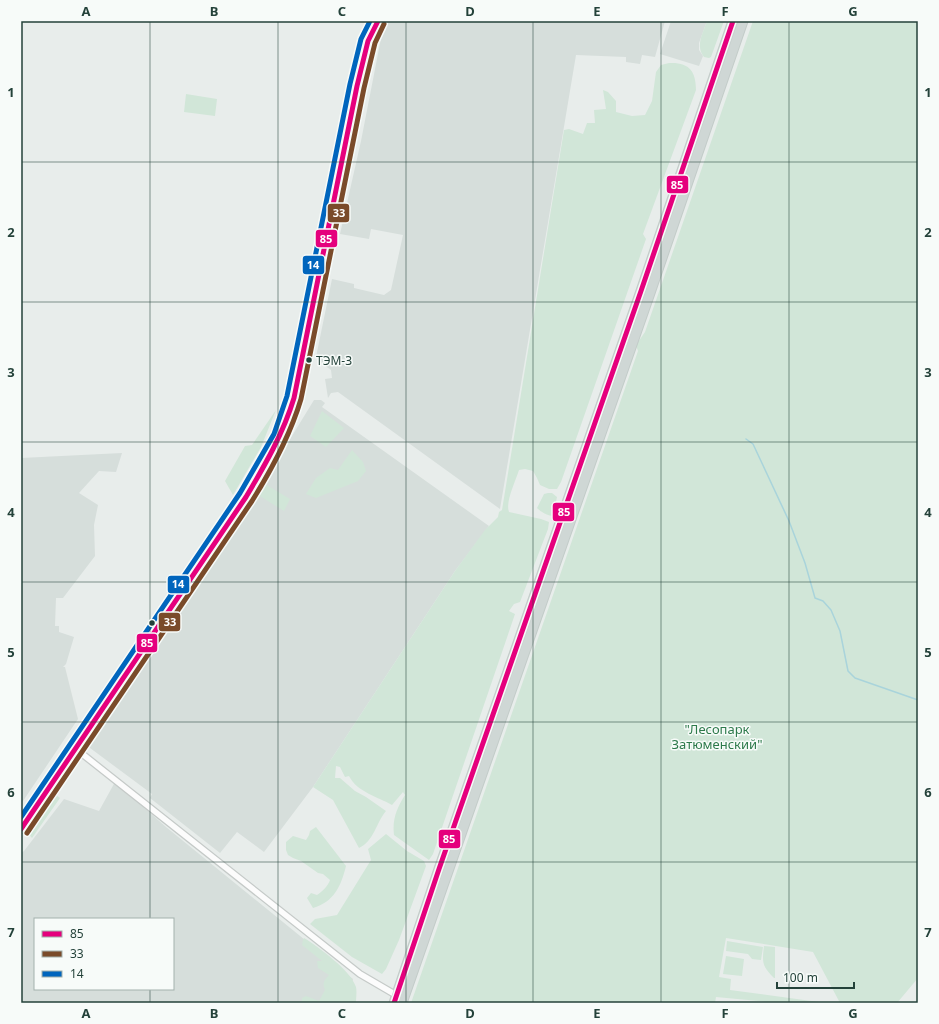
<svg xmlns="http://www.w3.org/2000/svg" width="939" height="1024" font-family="'Noto Sans',sans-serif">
<rect width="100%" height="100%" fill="#e8edeb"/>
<path fill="#d6dedb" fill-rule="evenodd" d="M388 21H665L655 57 642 55 640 64 626 62V57L576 55 500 509 338 392 331 393 328 398 325 379 332 378 331 370 320 362 316 357 332 279 354 284V288L384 295 391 290 403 235 371 229 369 239 340 234 361 141 383 28Z
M671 21H707L699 43V50L703 56 699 66 660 54Z
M314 400H321L325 403 322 407 489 526 455 571 313 787 264 852 237 832 220 853 150 798 152 794 86 745 251 503Z
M122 453 116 472 99 471 79 493 98 505 94 525 95 556 63 598H56L55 626H59V632L74 637 66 664 63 667H65L78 719 21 804V458Z
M115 782 166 827 353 979 347 1003 21 1002V853L24 851 64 799 99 811ZM35 919H173V989H35Z"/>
<path fill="#d1e6d8" d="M707 21H724L711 57 709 58 704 57C695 46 703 33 707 21Z
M753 21H918V978L897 1003H840L813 952 726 938 719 977 731 979 730 990 826 1003H779L716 997 715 1003H411L638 351 636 345 645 332Z
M669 63C689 62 696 71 696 90L643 234 646 239 561 482 557 489H549L540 485 537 478 533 471 525 469 519 470C516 480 505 502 509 512L541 519 549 522 548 529 520 602 514 604 509 611 515 614 433 854 429 860 394 835C392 819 397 808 405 795L403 792 392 805C378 797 357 792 349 776L345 777 340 767 336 766 335 778H340L355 791 366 797 386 811C376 823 374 841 359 848L333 800 313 787 455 571 485 530 498 517 499 512 502 510 564 130 569 129 583 134 587 123H595L594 110 606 109 603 90 608 92 616 101V112L632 116 645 115 652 101 656 72 661 65Z
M186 94 217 99 215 116 184 112Z
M276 410 261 447 233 495 225 481 245 446 252 445Z
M322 411 344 428 326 447 310 436Z
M352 450 363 462 366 471 358 481 316 498 306 494 316 478 330 468 338 470Z
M265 484 290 499 284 511 258 495Z
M548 493H552L557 497 553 516C548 516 541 512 537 508L544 494Z
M52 792 60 798 32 838 26 831Z
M316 827 346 866C341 886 334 902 313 908L307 898 311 893 317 895C323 891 328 886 330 880L323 874 318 873 301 861 293 858 288 855 286 850V842L293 836 306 840 309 835 310 831Z
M386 834 407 851 424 861 426 866 399 940 386 969 382 974 352 957 310 924 315 919 337 915 371 860 368 849Z
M304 938C319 947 351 971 356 987 357 992 356 998 356 1003H302V998L306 996 319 1001 325 990C322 983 324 980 329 975L318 968 317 961H322L302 945 303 940Z
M727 941 763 947 761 960 752 959 748 954 726 951Z
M764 946 775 947V978H774C762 966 762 963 764 946Z
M726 956 744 959 742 976 723 974Z"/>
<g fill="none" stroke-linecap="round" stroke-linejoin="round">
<path stroke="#a9d4db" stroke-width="1.5" d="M746 439 753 444 789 521 805 563 815 598 823 601 831 610 840 631 848 671 855 678 918 700"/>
<defs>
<path id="street" d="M76 749 360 974 396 995"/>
<path id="secondary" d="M21 829 246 497C265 466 285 433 294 398L357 86 368 41 378 21"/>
<path id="primary" d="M394 1003 439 869 641 291 733 21
M402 1003 650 293 743 21"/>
</defs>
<use href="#street" stroke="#c5cac8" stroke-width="8"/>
<use href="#secondary" stroke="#c3cbc8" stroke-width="10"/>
<use href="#primary" stroke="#c3ccc9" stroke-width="11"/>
<use href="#street" stroke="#fcfcfc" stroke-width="5.5"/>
<use href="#secondary" stroke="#fcfcfc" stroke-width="8"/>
<use href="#primary" stroke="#cfd7d5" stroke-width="9"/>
<defs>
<path id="bus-1" d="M21 829 246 497C265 465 283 434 294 398L357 86 368 41 378 21
M394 1003 439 869 641 291 733 21"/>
<path id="bus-2" d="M27 833 252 501C272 469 290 436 301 399L364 88 375 43 384 24"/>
<path id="bus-3" d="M21 817 240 493 274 434 287 396 350 84 361 39 370 21"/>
</defs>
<use href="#bus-1" stroke="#f7fbf9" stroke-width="8"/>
<use href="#bus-2" stroke="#f7fbf9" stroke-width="8"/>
<use href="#bus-3" stroke="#f7fbf9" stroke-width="8"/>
<use href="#bus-1" stroke="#e5007d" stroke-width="5"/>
<use href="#bus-2" stroke="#7a4b2a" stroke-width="5"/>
<use href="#bus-3" stroke="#0065bd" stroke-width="5"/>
</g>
<path fill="none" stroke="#24423a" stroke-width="1" stroke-opacity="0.55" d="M150 21V919M278 21V1003M406 21V1003M533 21V1003M661 21V1003M789 21V1003M21 162H918M21 302H918M21 442H918M21 582H918M21 722H918M21 862H918M150 989V1003"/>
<g fill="#24423a" stroke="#f7fbf9" stroke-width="1.5">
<circle cx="309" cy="360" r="3.5"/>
<circle cx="152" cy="623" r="3.5"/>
</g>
<g text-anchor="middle" stroke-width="3" stroke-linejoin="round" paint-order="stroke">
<g font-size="12" fill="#24423a" stroke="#f7fbf9" text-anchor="start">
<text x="316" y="365">ТЭМ-З</text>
</g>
<g font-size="13" fill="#2d7a4b" stroke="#f7fbf9">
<text x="717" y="734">"Лесопарк<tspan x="717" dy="15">Затюменский"</tspan></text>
</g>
</g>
<g stroke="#f7fbf9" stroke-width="1.5">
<rect x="666" y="175" width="23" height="19" rx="4" fill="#e5007d"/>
<rect x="327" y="203" width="23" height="20" rx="4" fill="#7a4b2a"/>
<rect x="315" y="229" width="23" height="19" rx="4" fill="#e5007d"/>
<rect x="302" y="255" width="23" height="20" rx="4" fill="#0065bd"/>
<rect x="552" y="502" width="23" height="20" rx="4" fill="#e5007d"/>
<rect x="167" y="575" width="23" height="19" rx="4" fill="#0065bd"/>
<rect x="158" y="612" width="23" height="20" rx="4" fill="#7a4b2a"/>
<rect x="136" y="633" width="22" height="20" rx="4" fill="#e5007d"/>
<rect x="438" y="829" width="23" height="20" rx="4" fill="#e5007d"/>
</g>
<g font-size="11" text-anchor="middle" font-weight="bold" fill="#fff">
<text x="677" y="189">85</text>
<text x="339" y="217">33</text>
<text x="326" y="243">85</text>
<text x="313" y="269">14</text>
<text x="564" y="516">85</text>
<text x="178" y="588">14</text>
<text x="170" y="626">33</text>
<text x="147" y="647">85</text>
<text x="449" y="843">85</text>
</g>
<rect width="939" height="1024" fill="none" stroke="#f7fbf9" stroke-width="44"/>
<rect x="34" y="918" width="140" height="72" fill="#f7fbf9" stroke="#a3b1ad"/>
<rect x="42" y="931" width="20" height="6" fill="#e5007d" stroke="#a3b1ad"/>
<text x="70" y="938" font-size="12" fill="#24423a">85</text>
<rect x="42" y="951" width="20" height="6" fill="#7a4b2a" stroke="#a3b1ad"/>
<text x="70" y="958" font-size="12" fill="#24423a">33</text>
<rect x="42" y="971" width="20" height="6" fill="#0065bd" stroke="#a3b1ad"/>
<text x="70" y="978" font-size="12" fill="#24423a">14</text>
<path d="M777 982v6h77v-6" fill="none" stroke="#24423a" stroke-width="2"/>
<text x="783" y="982" font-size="12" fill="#24423a" stroke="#f7fbf9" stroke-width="3" paint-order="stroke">100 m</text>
<rect x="22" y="22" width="895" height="980" fill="none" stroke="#24423a" stroke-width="1.5"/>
<g font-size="13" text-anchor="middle" font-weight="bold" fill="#24423a">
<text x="86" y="16">A</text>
<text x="214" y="16">B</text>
<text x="342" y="16">C</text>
<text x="470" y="16">D</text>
<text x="597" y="16">E</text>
<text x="725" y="16">F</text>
<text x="853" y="16">G</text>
<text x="11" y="97">1</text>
<text x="928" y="97">1</text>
<text x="11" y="237">2</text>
<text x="928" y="237">2</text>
<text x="11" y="377">3</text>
<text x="928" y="377">3</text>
<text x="11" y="517">4</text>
<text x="928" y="517">4</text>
<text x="11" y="657">5</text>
<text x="928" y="657">5</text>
<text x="11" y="797">6</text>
<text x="928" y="797">6</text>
<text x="11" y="937">7</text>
<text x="928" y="937">7</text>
<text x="86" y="1018">A</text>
<text x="214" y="1018">B</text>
<text x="342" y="1018">C</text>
<text x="470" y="1018">D</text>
<text x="597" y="1018">E</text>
<text x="725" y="1018">F</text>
<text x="853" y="1018">G</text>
</g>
</svg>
